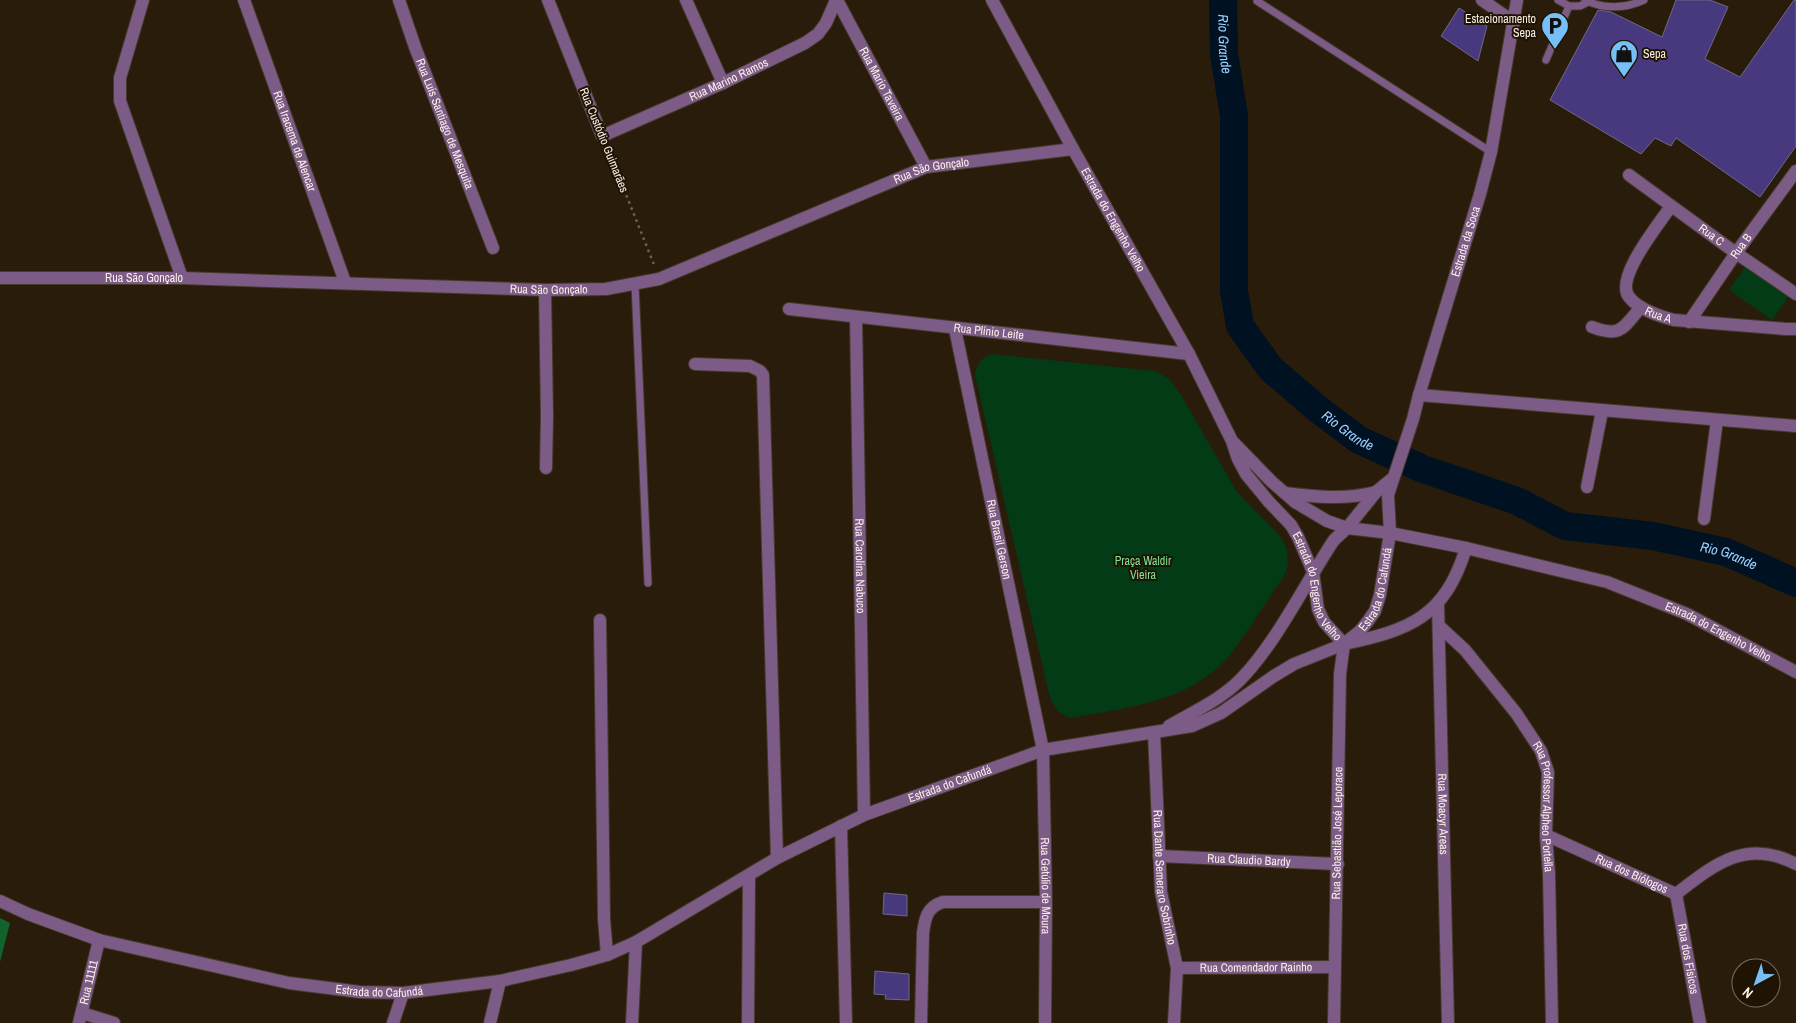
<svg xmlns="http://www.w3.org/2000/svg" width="1796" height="1023" font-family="'Archivo Narrow',sans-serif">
<rect width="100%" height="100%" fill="#291c0b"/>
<path fill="#033b17" d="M1746 266 1789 296 1772 320 1729 290Z
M991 354 1155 371 1169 379 1181 395 1237 492 1280 536 1287 549 1288 564 1284 576C1266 602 1249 630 1230 655 1191 702 1126 708 1070 718 1059 714 1055 708 1050 698L975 375C977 363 980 359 991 354Z"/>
<path fill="#12622d" d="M0 918 10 923 0 962Z"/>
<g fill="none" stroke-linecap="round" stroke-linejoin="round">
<path stroke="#012" stroke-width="28" id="s1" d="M1223 0 1224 54 1234 116V291L1240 326 1271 369 1319 410 1359 440 1423 469 1517 501 1565 526 1653 536 1726 552 1796 583"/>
</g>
<path fill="#48397e" stroke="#6c6a80" d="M1676 0H1710L1728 7 1705 59 1740 77 1794 0H1796V146L1760 197 1676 138 1671 146 1655 138 1641 154 1550 100 1598 10 1611 12 1662 37Z
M1459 8 1487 26 1478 61 1441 36Z
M884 893 907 895V916L883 914Z
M875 971 909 974V1000L885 999 886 995 874 994Z"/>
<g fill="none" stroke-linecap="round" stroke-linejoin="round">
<defs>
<path id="service" d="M1585 0C1603 9 1625 9 1644 0
M1257 1 1491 152
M1569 6H1580L1588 2
M1546 60 1569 6 1558 0
M635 284 648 583"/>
<g id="minor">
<path d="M143 0 120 78V101L182 278"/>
<path id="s2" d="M244 0 345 282"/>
<path id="s3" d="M399 0 415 47 493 248"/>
<path id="s4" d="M548 0 602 136 723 83 805 43 818 34 826 23 836 0"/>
<path d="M686 0 723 83"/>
<path id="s5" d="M837 0 926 167"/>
<path d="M1482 0 1514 22"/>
<path id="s6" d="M1629 175 1736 253 1796 294"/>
<path id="s7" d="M1671 206C1660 223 1614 278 1629 297 1639 310 1659 316 1674 320L1786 329H1796"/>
<path id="s8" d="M0 278H182L545 290 606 289 659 279 926 167 1073 149"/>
<path d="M545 290 547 416 546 468"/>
<path id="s9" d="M789 309 1189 354"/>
<path id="s10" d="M856 317 864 815"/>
<path id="s11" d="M1689 322 1736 253 1796 171"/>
<path d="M1592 327C1621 338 1623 328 1641 307"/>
<path id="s12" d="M955 329 1043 750 1046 902 1045 1023"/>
<path d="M695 364 750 366 760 371 763 375 777 858"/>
<path d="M1419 395 1796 426"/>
<path d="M1587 487 1602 411"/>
<path d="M1704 519 1717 420"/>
<path id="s13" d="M1438 604 1448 1023"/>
<path d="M600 620 604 919 607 955"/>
<path id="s14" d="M1439 626 1465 650 1516 713 1541 751 1548 772 1546 835 1549 874 1552 1023"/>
<path id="s15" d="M1154 732 1161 892 1177 968 1174 1023"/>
<path d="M841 826 846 1023"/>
<path id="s16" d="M1546 835 1676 894C1715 864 1746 838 1796 864"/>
<path id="s17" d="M1159 856 1338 864"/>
<path id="s18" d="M1676 894 1700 1023"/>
<path id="s19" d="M1177 968 1334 967"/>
<path d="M82 1013 114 1023"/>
<path id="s20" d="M79 1023 99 940"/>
<path d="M393 1023 403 993"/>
<path d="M490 1023 500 981"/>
<path d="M632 1023 636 942"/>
<path d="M748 1023 749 876"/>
<path d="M921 1023 923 933C925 918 927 907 943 902H1046"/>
<path id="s21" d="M1334 1023 1340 674 1344 644"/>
</g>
<g id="tertiary">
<path id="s22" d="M992 0 1073 149 1189 354 1232 441 1238 459 1246 474 1269 502 1291 525 1298 537 1313 572 1318 609 1324 622 1344 644C1410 630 1445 617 1466 548"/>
<path id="s23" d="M1234 443 1272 482 1295 502 1327 521 1347 528 1390 533 1466 548 1607 582 1687 614 1796 672"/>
<path d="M1285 493C1316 497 1345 500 1376 492"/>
<path d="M1169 726C1193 712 1220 700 1240 680 1277 642 1304 585 1334 540L1347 528 1376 492 1393 478"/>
<path id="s24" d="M0 901 28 914 99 940 289 983 360 992 403 993 500 981 571 965 607 955 636 942 777 858 864 815 1043 750 1192 726 1221 713 1274 676 1294 664 1344 644 1360 631 1368 621 1375 611 1380 595 1390 533 1388 495 1413 419 1419 395 1480 194 1491 152 1517 0"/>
</g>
</defs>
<use href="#service" stroke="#463a2a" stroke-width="9"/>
<use href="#minor" stroke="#463a2a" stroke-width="14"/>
<use href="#tertiary" stroke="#463a2a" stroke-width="14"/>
<path stroke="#6d6152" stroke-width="2.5" stroke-dasharray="2.5 4" stroke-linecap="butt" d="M607 147 655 267"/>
<use href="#service" stroke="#7d5b87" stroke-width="7"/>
<use href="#minor" stroke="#7d5b87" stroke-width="12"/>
<use href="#tertiary" stroke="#7d5b87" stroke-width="12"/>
</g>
<defs>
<symbol id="parking-pin" viewBox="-11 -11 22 30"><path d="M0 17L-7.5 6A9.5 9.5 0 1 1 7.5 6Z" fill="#76c0f7" stroke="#1f1304"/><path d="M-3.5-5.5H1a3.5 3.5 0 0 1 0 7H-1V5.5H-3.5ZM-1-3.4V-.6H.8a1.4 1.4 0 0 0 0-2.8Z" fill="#111"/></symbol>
<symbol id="shop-pin" viewBox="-11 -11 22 30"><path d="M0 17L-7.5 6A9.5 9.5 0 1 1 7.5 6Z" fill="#76c0f7" stroke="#1f1304"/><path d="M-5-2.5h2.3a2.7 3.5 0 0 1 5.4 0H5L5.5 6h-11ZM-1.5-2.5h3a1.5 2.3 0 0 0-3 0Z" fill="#111"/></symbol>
</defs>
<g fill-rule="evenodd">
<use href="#parking-pin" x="1539" y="10" width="32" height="43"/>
<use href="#shop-pin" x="1608" y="38" width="32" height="43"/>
</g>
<g text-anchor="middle" stroke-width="4" stroke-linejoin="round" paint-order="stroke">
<g font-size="12" fill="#f9f0e5" stroke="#1f1304" text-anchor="end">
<text x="1536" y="23">Estacionamento<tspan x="1536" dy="14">Sepa</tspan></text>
<text x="1643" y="58" text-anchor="start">Sepa</text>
</g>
<g font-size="12" fill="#f9f0e5" stroke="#1f1304">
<text dy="4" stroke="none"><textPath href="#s4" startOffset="285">Rua Marino Ramos</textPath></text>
<text dy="4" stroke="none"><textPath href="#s5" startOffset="95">Rua Mario Taveira</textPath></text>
<text dy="4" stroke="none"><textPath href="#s3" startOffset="132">Rua Luís Santiago de Mesquita</textPath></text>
<text transform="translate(604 140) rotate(68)" y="4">Rua Custódio Guimarães</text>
<text dy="4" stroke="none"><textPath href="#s2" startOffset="150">Rua Iracema de Alencar</textPath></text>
<text dy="4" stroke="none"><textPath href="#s8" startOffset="954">Rua São Gonçalo</textPath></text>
<text dy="4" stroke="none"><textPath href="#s22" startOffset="251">Estrada do Engenho Velho</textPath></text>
<text dy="4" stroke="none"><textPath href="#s6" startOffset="102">Rua C</textPath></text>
<text dy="4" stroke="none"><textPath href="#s24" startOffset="1860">Estrada da Soca</textPath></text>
<text dy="4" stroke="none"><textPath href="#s11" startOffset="92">Rua B</textPath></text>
<text dy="4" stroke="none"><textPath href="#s8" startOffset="144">Rua São Gonçalo</textPath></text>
<text dy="4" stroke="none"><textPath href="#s8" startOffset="549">Rua São Gonçalo</textPath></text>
<text dy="4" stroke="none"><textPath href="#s7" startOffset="139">Rua A</textPath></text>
<text dy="4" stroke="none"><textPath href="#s9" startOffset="201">Rua Plínio Leite</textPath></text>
<text dy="4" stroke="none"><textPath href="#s12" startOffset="215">Rua Brasil Gerson</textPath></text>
<text dy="4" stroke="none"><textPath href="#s10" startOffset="249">Rua Carolina Nabuco</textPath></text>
<text dy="4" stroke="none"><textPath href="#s22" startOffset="674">Estrada do Engenho Velho</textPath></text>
<text dy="4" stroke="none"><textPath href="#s24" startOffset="1498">Estrada do Cafundá</textPath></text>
<text dy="4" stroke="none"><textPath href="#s23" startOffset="531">Estrada do Engenho Velho</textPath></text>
<text dy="4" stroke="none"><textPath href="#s24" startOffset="1008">Estrada do Cafundá</textPath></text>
<text dy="4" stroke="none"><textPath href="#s14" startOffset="218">Rua Professor Alpheo Portella</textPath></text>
<text dy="4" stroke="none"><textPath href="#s13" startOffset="210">Rua Moacyr Areas</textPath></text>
<text dy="4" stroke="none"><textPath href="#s21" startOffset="190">Rua Sebastião José Leporace</textPath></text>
<text dy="4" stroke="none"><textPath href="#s17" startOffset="90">Rua Claudio Bardy</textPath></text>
<text dy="4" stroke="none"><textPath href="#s16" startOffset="94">Rua dos Biólogos</textPath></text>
<text dy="4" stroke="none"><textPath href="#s15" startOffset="146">Rua Dante Semeraro Sobrinho</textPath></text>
<text dy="4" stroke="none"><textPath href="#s12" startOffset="566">Rua Getúlio de Moura</textPath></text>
<text dy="4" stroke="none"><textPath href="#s18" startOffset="66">Rua dos Físicos</textPath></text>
<text dy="4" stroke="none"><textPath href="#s19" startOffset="79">Rua Comendador Rainho</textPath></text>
<text dy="4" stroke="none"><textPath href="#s20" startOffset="42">Rua 11111</textPath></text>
<text dy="4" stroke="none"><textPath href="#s24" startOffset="392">Estrada do Cafundá</textPath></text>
</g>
<g font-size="12" fill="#7fe294" stroke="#1f1304">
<text x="1143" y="565">Praça Waldir<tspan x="1143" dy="14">Vieira</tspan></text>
</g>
<g font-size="14" font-style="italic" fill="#9bd1ff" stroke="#1f1304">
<text dy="5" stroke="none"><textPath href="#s1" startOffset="44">Rio Grande</textPath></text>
<text dy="5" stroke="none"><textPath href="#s1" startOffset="479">Rio Grande</textPath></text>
<text dy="5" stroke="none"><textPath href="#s1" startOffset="884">Rio Grande</textPath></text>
</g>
</g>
<g transform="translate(1756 983) rotate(220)"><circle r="24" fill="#1f1304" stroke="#766b5e"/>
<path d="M0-4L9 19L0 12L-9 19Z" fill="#76c0f7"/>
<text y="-8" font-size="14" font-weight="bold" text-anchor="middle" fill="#f9f0e5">N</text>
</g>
</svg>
